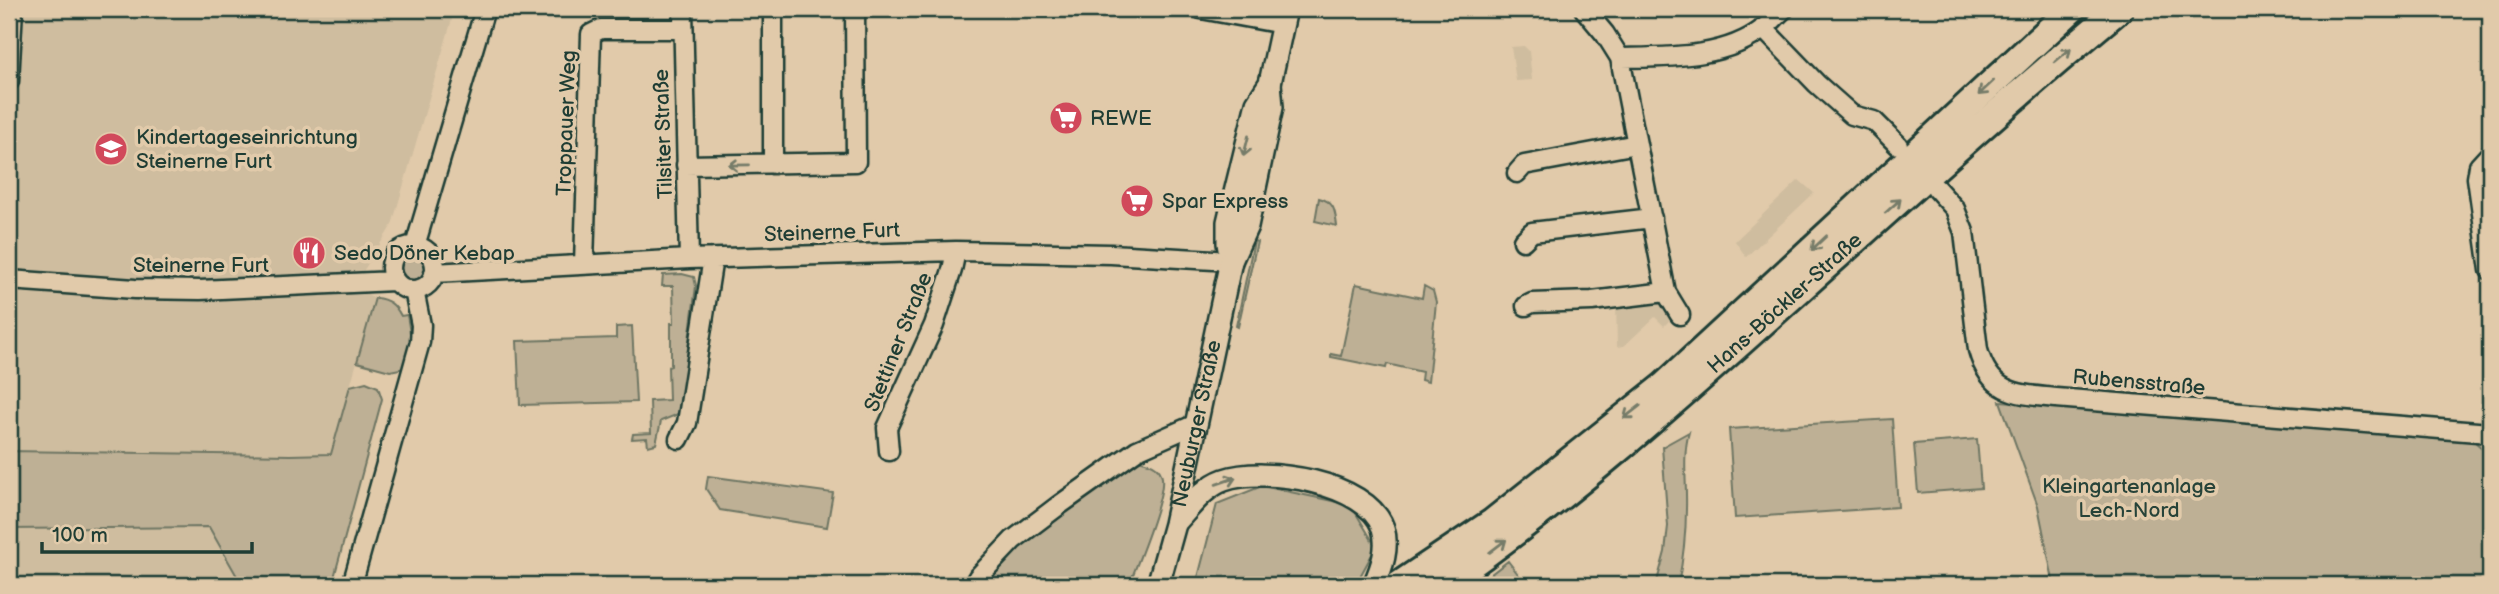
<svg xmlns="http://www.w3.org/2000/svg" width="2499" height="594" font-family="'Balsamiq Sans',sans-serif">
<rect width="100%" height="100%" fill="#e1caaa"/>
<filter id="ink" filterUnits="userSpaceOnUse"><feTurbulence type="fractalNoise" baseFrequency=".0143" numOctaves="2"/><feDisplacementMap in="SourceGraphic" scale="14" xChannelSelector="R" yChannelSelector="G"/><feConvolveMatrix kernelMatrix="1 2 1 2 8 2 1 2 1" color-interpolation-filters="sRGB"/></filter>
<g filter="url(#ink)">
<path fill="#cfbd9f" d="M9 9H455L392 225 364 270 365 293 375 298 331 454 316 455 291 585H9Z
M1524 46 1529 51 1532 80 1516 81 1511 47Z
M1799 180 1814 193 1746 257 1735 241Z
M1659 300 1672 318 1664 326 1655 317 1624 346 1617 347 1616 303Z"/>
<path fill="#beb095" stroke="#6e7664" stroke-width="2" d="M1319 198C1335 202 1335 211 1337 226L1315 221Z
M1254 241 1257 242 1238 327 1236 326Z
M395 268a18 18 0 1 1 36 0a18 18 0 1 1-36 0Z
M682 274 694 277 696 286 680 411 676 415 661 421 656 444 648 446 647 438 632 439 633 434 651 433 650 401 669 400 668 367 671 366V323H674L673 286H662L663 275Z
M1356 284 1422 298 1424 286 1433 291 1436 302 1428 382 1421 380 1422 372 1387 364 1386 368 1331 357V354L1341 356Z
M375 298C388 299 395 304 401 316L407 315 411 339 405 368 390 371 357 362Z
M632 326 636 402 520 405 517 341 616 338V327Z
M366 382 378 387 382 399 332 585H242L209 527 9 529V451L290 455 331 454 350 386Z
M2000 401 2272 420 2455 436 2475 442 2490 455V585H2054L2038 506Z
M1892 419 1898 507 1735 518 1729 429Z
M1689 432C1682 457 1687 483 1686 509 1686 534 1683 560 1678 585H1656L1665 552 1668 526 1662 447Z
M1977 439 1981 488 1918 493 1914 444Z
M1137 460C1147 462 1161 465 1162 478 1165 497 1137 564 1129 585H979L1017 544Z
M708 476 833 493 827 527 720 510 706 489Z
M1262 486 1351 505 1376 547 1357 582 1352 585H1196L1217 504Z
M1508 561 1521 578 1511 585H1492L1486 578Z"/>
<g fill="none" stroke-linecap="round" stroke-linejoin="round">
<defs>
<path id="minor" d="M683 9 689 259
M1201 9 1283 24
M1584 9 1605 34 1620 58 1666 292 1680 315
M1763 28 1817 84 1852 115 1874 121 1898 145
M1620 58C1667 57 1725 59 1764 28 1771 22 1777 15 1784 9
M9 81 13 9
M2490 154 2479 166 2477 178 2490 270
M773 164V9
M686 165 856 162 855 9
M1517 173 1524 165 1637 144
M1936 188 1955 209 1964 232 1978 350C1990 394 2017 394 2056 398L2490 433
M1523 241 1532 232 1652 218
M415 246 485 9
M391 268a22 22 0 1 1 44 0a22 22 0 1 1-44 0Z
M584 264 591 34 601 29H683
M434 273 689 259 956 251 1111 254 1231 261
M9 280 135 289 200 290 394 281
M1526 306 1532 303 1592 301 1666 292
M679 439 687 423 713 258
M889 451 887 428 934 325 952 270 956 251
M352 585 420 342 421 325 414 290
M973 585 978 577 1013 540 1058 506 1137 450 1196 424"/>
<g id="tertiary">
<path d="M1231 261 1228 243V222L1233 201 1257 103 1270 83 1286 9"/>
<path d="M1176 522C1190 507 1204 487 1224 480 1265 466 1367 482 1383 528 1389 548 1382 567 1374 585"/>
<path id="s1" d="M1158 585 1175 524 1231 261 1247 226 1272 107 1270 83"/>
</g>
<g id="primary">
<path d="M1399 585 1493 522 1664 386 2072 9"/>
<path id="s2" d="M1442 585C1562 502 1672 404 1781 306 1893 206 2003 105 2119 9"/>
</g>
</defs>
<use href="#minor" stroke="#1f3d34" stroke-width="23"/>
<use href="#tertiary" stroke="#1f3d34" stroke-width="26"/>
<use href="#primary" stroke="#1f3d34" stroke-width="32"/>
<use href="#minor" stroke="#e1caaa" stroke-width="18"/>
<use href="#tertiary" stroke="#e1caaa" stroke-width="21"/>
<use href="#primary" stroke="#e1caaa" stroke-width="26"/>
</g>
<defs><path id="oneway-shaft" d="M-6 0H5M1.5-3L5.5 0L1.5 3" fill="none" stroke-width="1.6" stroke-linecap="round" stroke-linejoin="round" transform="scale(1.75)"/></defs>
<g stroke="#767c69">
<use href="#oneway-shaft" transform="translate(2063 55) rotate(-40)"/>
<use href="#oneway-shaft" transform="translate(1986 88) rotate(137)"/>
<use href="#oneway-shaft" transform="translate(1246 146) rotate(104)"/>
<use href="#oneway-shaft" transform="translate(739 165) rotate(179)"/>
<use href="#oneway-shaft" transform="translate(1893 206) rotate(-42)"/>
<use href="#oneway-shaft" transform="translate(1819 243) rotate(137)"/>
<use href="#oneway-shaft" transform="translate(1632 412) rotate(142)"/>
<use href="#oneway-shaft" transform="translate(1226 481) rotate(-19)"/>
<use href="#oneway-shaft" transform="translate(1498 546) rotate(-37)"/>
</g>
</g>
<defs>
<symbol id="supermarket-disc" viewBox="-11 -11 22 22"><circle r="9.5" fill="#d1495b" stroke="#e1caaa"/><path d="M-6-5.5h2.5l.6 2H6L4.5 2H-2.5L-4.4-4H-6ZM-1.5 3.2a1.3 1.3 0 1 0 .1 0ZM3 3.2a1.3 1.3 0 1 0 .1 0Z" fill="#fff"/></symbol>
<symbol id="school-disc" viewBox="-11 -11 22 22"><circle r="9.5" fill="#d1495b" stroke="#e1caaa"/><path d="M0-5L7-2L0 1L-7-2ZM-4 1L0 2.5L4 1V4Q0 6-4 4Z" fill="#fff"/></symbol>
<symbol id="restaurant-disc" viewBox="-11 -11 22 22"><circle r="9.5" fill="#d1495b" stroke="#e1caaa"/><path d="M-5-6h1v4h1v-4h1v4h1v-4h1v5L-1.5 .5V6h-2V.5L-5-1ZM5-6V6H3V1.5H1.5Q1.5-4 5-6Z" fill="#fff"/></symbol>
</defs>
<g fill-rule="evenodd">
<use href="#supermarket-disc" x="1047" y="99" width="38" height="38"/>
<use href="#school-disc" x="92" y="130" width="38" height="38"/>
<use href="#supermarket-disc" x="1118" y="182" width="38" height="38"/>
<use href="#restaurant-disc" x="290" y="234" width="38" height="38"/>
</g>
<g text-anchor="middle" stroke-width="7" stroke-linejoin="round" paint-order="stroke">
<g font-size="21" fill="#1f3d34" stroke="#e1caaa" text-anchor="start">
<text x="1090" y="125">REWE</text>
<text x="136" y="144">Kindertageseinrichtung<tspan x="136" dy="24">Steinerne Furt</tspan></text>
<text x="1162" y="208">Spar Express</text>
<text x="334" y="260">Sedo Döner Kebap</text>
</g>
<g font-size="21" fill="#1f3d34" stroke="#e1caaa">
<text transform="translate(566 123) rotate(-88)" y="7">Troppauer Weg</text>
<text transform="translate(663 134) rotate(-92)" y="7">Tilsiter Straße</text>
<text transform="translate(832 232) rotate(-2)" y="7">Steinerne Furt</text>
<text x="201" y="272">Steinerne Furt</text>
<text dy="7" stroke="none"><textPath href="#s2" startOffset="444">Hans-Böckler-Straße</textPath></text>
<text transform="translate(898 342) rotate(-68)" y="7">Stettiner Straße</text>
<text transform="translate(2139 382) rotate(5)" y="7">Rubensstraße</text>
<text dy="7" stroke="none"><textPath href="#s1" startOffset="166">Neuburger Straße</textPath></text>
</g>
<g font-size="21" fill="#274339" stroke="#e1caaa">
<text x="2129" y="493">Kleingartenanlage<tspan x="2129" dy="24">Lech-Nord</tspan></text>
</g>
</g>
<rect width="2499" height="594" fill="none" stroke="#e1caaa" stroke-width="35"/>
<rect x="18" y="18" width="2464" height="559" fill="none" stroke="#1f3d34" stroke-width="2.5" filter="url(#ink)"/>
<path d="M42 542v10h210v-10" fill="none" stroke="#1f3d34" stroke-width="3.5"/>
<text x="52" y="542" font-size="21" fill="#1f3d34" stroke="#e1caaa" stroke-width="5" paint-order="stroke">100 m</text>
</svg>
